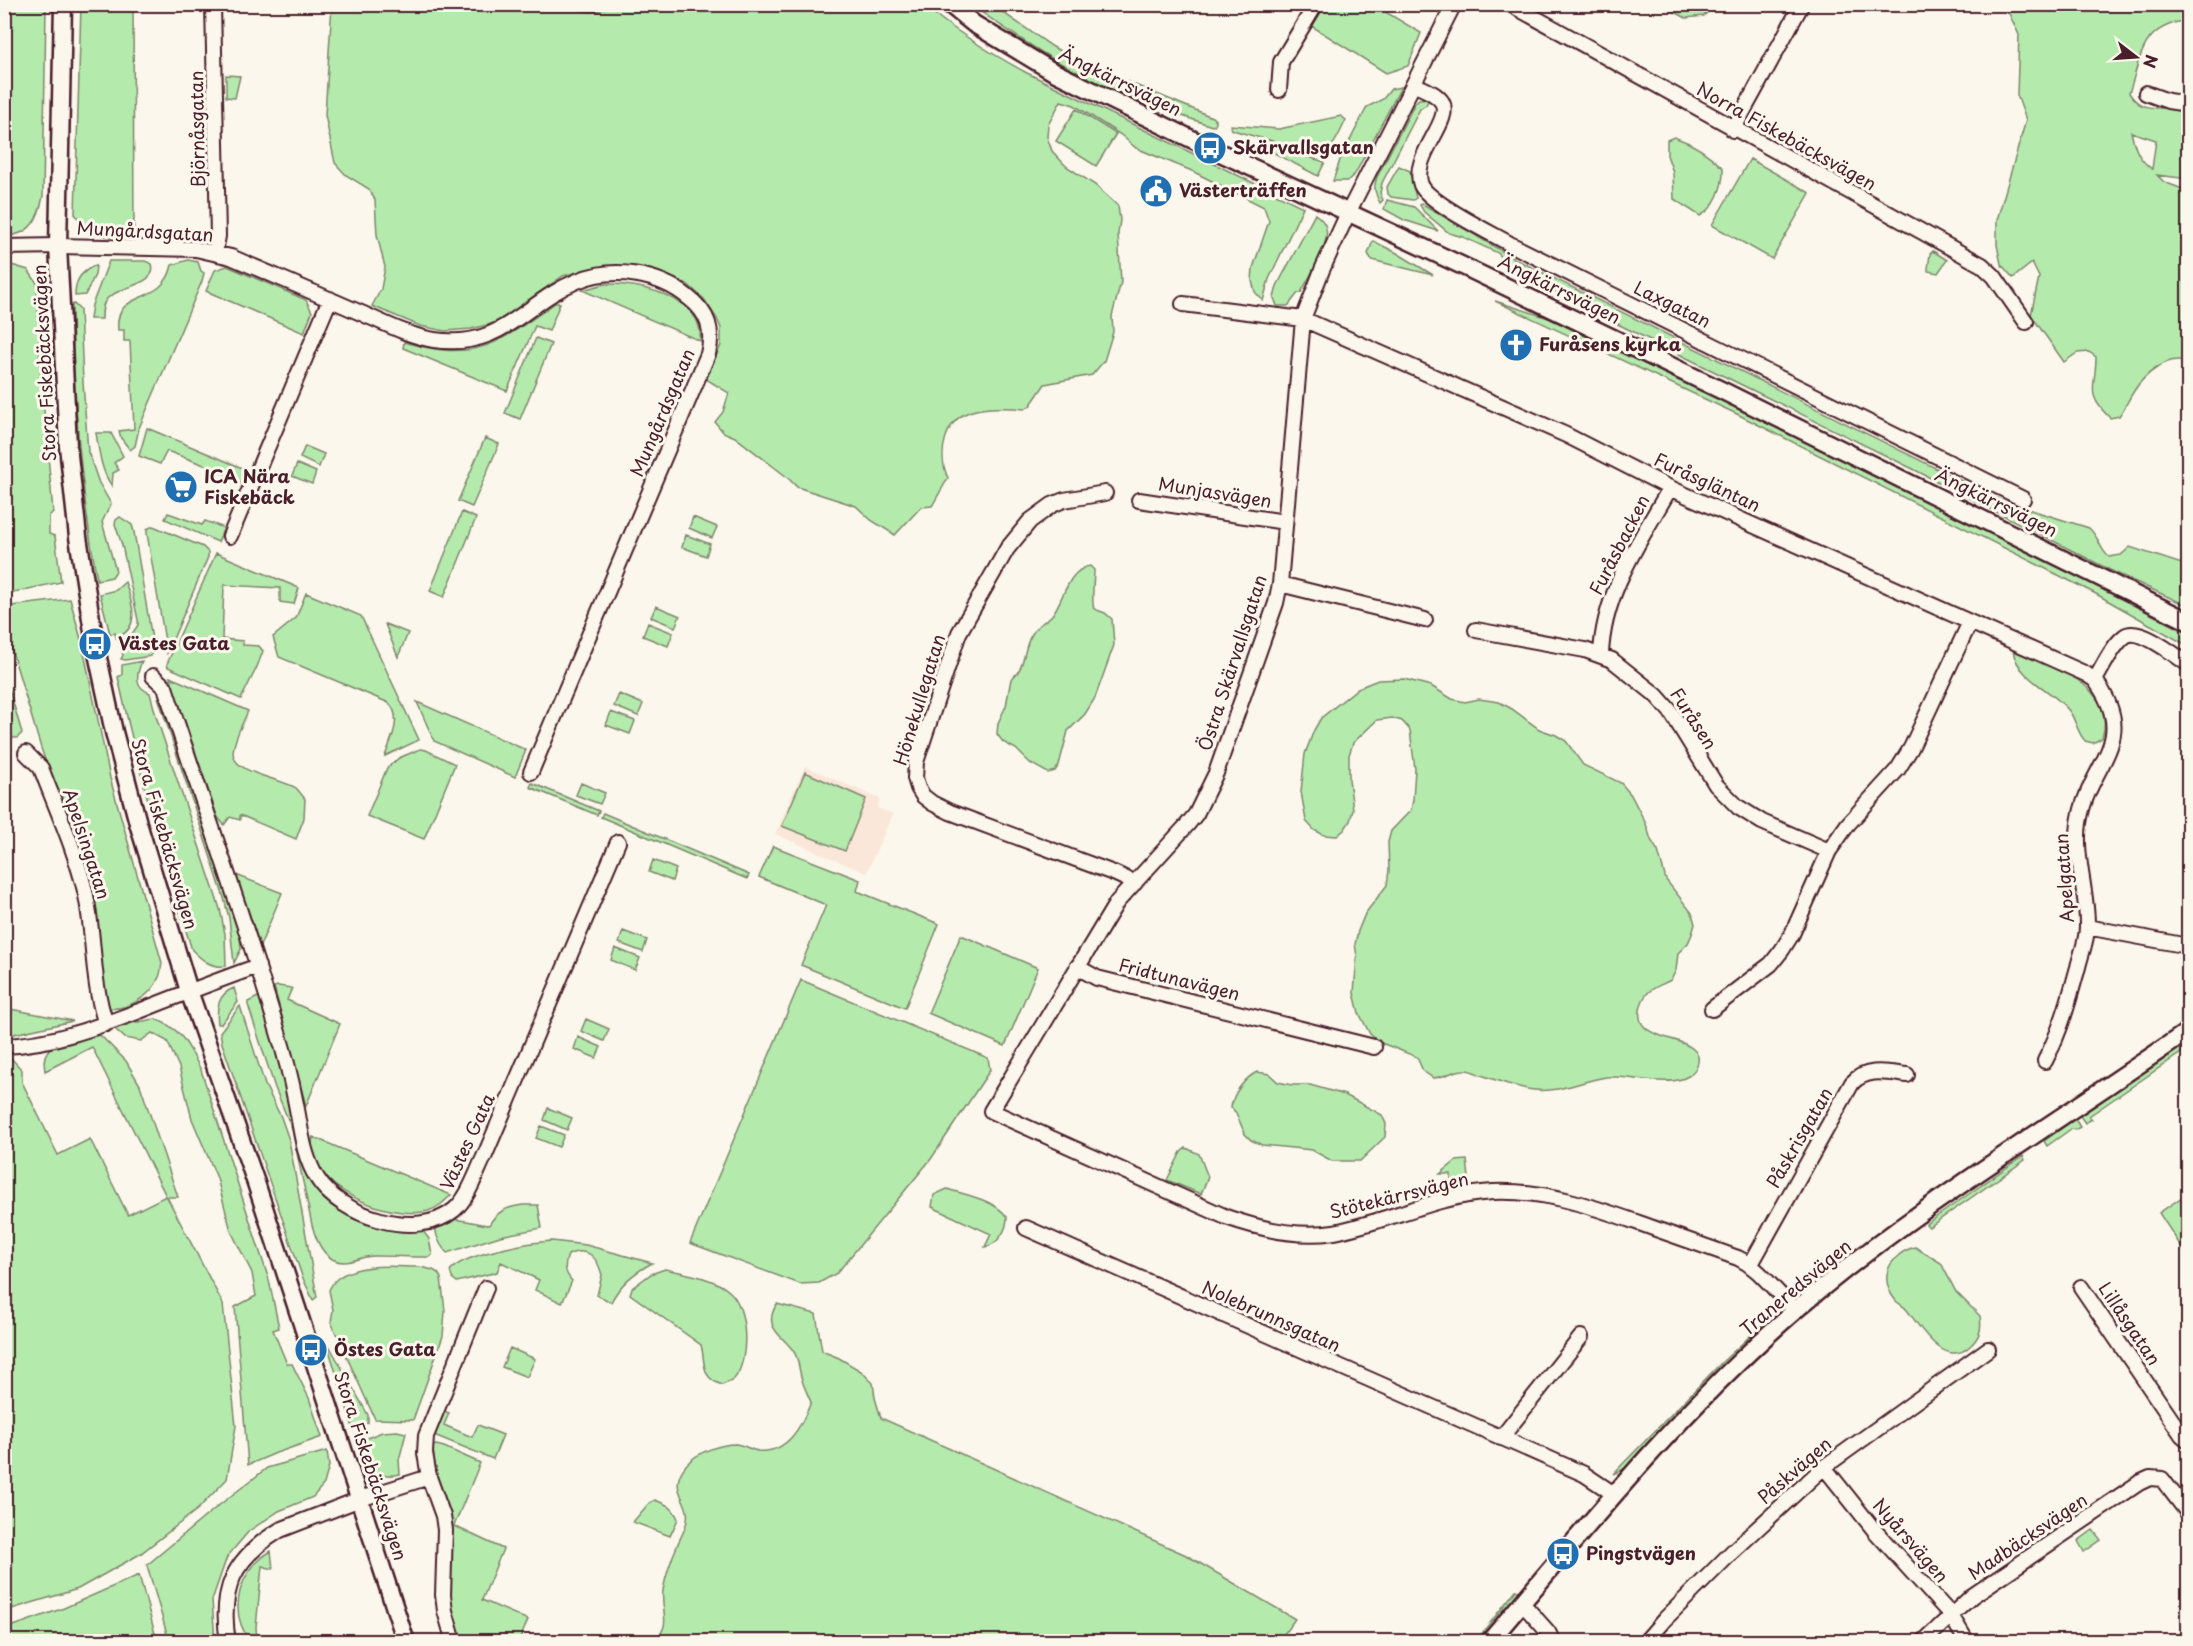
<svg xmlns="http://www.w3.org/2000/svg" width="2193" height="1646" font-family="'Playpen Sans',sans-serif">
<rect width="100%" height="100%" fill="#fbf7ec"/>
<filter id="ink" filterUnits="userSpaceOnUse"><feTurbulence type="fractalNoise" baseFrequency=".0167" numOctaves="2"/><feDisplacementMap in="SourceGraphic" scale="12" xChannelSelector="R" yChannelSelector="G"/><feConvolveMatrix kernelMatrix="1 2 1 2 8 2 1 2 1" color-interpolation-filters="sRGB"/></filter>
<g filter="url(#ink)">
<path fill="#fae7d9" d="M805 766 880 799 877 808 893 814 866 873 775 834Z"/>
<path fill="#b4ebad" stroke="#7f856c" stroke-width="1.5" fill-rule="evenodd" d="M5 4 46 5 43 196C39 218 31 236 4 236Z
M81 5H133L134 240C110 237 89 237 75 214Z
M574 5C586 16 599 12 612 4L923 5C955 31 990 53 1027 73L1303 207 1269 279 1263 301 1255 292 1252 281 1253 268 1269 221 1264 207 1192 171 1136 148 1121 135 1074 105 1061 101 1048 125 1047 137 1052 151 1066 166 1095 185 1118 206 1120 220 1118 234 1121 282 1112 316 1113 332 1104 361 1092 375 1045 384 1030 406 1024 409C1011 407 985 407 972 411 944 419 937 455 948 478L932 506 921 507 895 535 871 520 856 506 797 487 787 477 735 437 723 432 715 422 723 412 729 393 706 379 721 345V328L716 317 704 299 687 284 656 271 633 266H611L592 268 563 276 495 323 471 329 445 331 420 326 372 306 381 289 385 267 377 235 375 200 369 189 346 175 335 163 325 115 332 5Z
M971 5H992L1053 47 1080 62 1212 117 1216 121 1215 125 1212 126C1170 112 1128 98 1088 78 1047 58 1009 31 971 5Z
M1322 5H1374L1421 33 1408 66 1386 73 1310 25Z
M1662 5H1710V9L1704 16 1686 18Z
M2005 5H2188V20C2141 27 2142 54 2129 93 2142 113 2155 106 2174 109 2179 110 2184 112 2188 113V179L2157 175 2164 182 2188 191V363C2170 352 2143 376 2134 391 2128 400 2125 408 2119 416L2110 418C2084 393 2096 388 2096 357L2089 352 2077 353 2064 362 2031 315 2039 277 2032 263 2013 278 2001 264 1997 245V220L2026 120 2017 95 2019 35ZM2131 132 2156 140 2152 169C2138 159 2135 148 2131 132Z
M226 75 240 76 235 98 226 97Z
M1401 87 1355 174 1347 181H1333L1340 160 1367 107 1383 99 1391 89Z
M1429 98 1426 105 1420 109 1382 183 1380 193 1383 200 1380 203C1375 193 1373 187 1377 177L1415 103 1419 99Z
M1076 109 1116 134 1096 166 1056 141Z
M1341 116 1346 120C1339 133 1334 152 1318 153 1290 143 1260 140 1231 129V125L1279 129Z
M1674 137C1692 143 1709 154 1723 168 1724 185 1715 209 1700 216L1674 199 1673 172 1667 155V140Z
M1257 144 1278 148 1325 162 1318 176Z
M1750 159 1810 193 1772 259 1712 225Z
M1399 166 1410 171 1416 198 1413 200 1391 197 1388 194 1387 187Z
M1387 200 1414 207 1438 231 1404 220 1384 209Z
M1421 203 1517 260 2002 501 2089 528C2100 538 2099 549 2109 557L2121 555 2130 547 2188 566V606L2114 572 1911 468 1585 308 1508 265 1498 253 1463 237 1449 233 1424 212 1420 205Z
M1315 214C1319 217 1323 220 1325 225 1333 241 1308 278 1301 293H1298L1288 306H1277L1274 298 1277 286Z
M1373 241 1397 253 1433 275 1372 260 1368 254Z
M1933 251 1947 260 1938 273 1928 271V269L1930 254Z
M188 260 198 262 201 271 204 273 202 281 139 428 135 446 130 450 121 438 119 431 134 429 130 341H124V330H118C114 287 163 308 172 265Z
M109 261H145L152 264C159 286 116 286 106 300 102 305 102 312 102 319H90L92 305Z
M5 263 28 270 37 283 40 365 53 512 49 516V534L55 536 61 582 5 594Z
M96 265 95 275 85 295 75 296C75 279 81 272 96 265Z
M227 266 306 300 312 312 304 333 206 291 215 270Z
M605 284C638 283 705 297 700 341L582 290Z
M1495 301 1552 319 1625 352 2044 559 2188 633V646L2096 594 1739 415Z
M555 303H560L549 331 535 326 507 391 403 348 404 342C478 363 497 344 555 303Z
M74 304 80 310 83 382 88 452 99 483 111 504 102 522 116 571 112 577 97 580C81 490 73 397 72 305Z
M536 338 551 344 520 419 505 413Z
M147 428 247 470 242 484 215 469 167 451 160 464 139 456Z
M96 433H111L123 456 114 463 119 470 113 473 112 486C101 472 99 450 96 433Z
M485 438 499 444 472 507 458 501Z
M305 446 324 454 319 467 300 458Z
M297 464 316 472 312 484 292 476Z
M462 512 476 518 444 597 430 591Z
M168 513 202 525 205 521 224 528 218 542 165 519Z
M120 517 132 525 134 532 153 645 151 656 125 660 121 659 123 655 119 642 132 634 138 625V620L122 545 115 524 116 520Z
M693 517 717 527 712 538 689 528Z
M153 526 203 547 208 552V557L167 653 147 533V529Z
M686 535 710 544 706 556 682 547Z
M216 553 299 588 294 604 280 602V588L224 585 222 639 243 641V645L259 646 263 651 257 667 241 699 168 667 167 664Z
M1090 566 1094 570C1094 580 1091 601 1094 609L1105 613 1112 619 1114 645 1095 698 1085 714 1068 731 1059 765 1055 771 1048 773 1030 763 1016 749 1003 742 997 734 998 723 1006 706 1011 679C1027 667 1022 649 1032 634 1039 622 1046 622 1052 615 1064 600 1067 570 1090 566Z
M125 582C132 602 142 628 116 638L115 633 110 634 100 594 116 590Z
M306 593 361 616 419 740 385 756C391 739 403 718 389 703L279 657 273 637 296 618Z
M70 599 82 643 110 778 162 963C161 968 161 973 159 977 152 996 127 1011 108 1008L101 980 95 906 41 748 5 628 4 613 11 606Z
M656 606 680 616 675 627 651 617Z
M648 623 673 633 668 646 643 636Z
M385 624 408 633 398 657Z
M2013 651C2049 663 2118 686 2102 738L2093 743 2085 741C2077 732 2076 721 2070 712 2053 689 2019 681 2013 651Z
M142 661C136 675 134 687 150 693L156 716 220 909 225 934 226 966C211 968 202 960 192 950 163 860 138 769 118 677L122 675V665Z
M5 675 22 733 17 738 5 737Z
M170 677 248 711C243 723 234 738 233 752 232 774 281 778 296 788 299 791 302 795 305 799L304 818 296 839 240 815V820L230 817 224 825 217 816Z
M1404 679 1431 686 1452 699 1465 702 1479 699 1499 702 1512 709 1539 729 1556 735 1566 741 1583 765 1621 783 1631 795 1646 824 1651 840 1658 851 1666 880 1692 913 1695 924 1692 934 1688 943 1678 953 1676 970 1671 980C1655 988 1644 989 1640 1010 1635 1040 1680 1035 1694 1050 1697 1053 1699 1057 1698 1062 1691 1096 1629 1074 1606 1077 1581 1081 1560 1093 1534 1090 1516 1088 1498 1081 1481 1075 1476 1073 1470 1069 1464 1070 1453 1070 1446 1077 1433 1078L1423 1071 1417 1057 1379 1042 1370 1034 1359 1013 1354 993 1357 956 1355 944 1358 931 1365 914 1387 885 1389 870 1388 842 1391 831 1411 810 1413 800 1415 769 1410 730 1402 721 1392 718 1377 720 1353 743 1349 755V779L1353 810 1350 821 1344 830 1337 836 1324 835 1314 830 1306 821 1301 792 1305 754 1314 730 1321 718 1358 688 1378 680Z
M619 694 643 704 638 716 614 706Z
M158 697 161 701 240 937 241 949 234 963 229 918 224 898Z
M417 702 526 750 515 777 434 741Z
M611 712 635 721 630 734 606 725Z
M420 749 426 750 455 764 424 839 367 816 387 768 399 758Z
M805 772 866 799 845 851 782 826Z
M532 783 599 811 597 815 530 787Z
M581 783 605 793 600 804 576 795Z
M603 813 749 875 747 879 601 817Z
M773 846 860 880 857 891 939 924 905 1008 801 965 826 905 759 877Z
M653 860 676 869 672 881 649 872Z
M236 875 282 893 260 946Z
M623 931 647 940 643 952 619 943Z
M961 935 1038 968 1005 1046 928 1013Z
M615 948 640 958 635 970 611 960Z
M801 980 988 1058 990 1070 931 1159 837 1273 819 1283 800 1284 690 1243Z
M278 986 292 988 287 1000 340 1024 306 1106 274 987Z
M234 988 238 1002 221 1024H218C216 1008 218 994 234 988Z
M258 997 264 1004C270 1026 277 1048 282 1071 294 1118 295 1186 344 1213 369 1226 397 1224 423 1231L429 1239 432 1255 430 1257C411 1257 393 1256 374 1256 366 1256 359 1259 351 1261 327 1267 317 1244 312 1225L292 1129 275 1088 248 1005V1002Z
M240 1006 265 1085 281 1117 289 1140 317 1297 313 1300 302 1276 222 1043 220 1032Z
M5 1008 73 1021 5 1036Z
M155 1019C183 1029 188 1046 201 1070L269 1280 279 1328 273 1330 287 1364H292L309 1398 322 1437 276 1453 248 1465 235 1307 256 1296 252 1273 231 1231 217 1178 192 1119 179 1067 167 1041 152 1033 141 1041 125 1038 115 1029 132 1023Z
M586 1019 609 1029 604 1041 581 1031Z
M100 1035 126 1061 140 1085 178 1197H167L223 1304 236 1426 227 1479 198 1509 140 1554 78 1589 5 1611V1057H10L22 1070V1082L58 1155 90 1139 128 1215 166 1196 92 1047 45 1071C44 1064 43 1058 47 1052 53 1041 88 1038 100 1035Z
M578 1037 601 1047 596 1058 574 1049Z
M2188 1041V1048L2089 1116 2092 1119 2085 1123 2080 1116Z
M1257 1072 1269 1074 1278 1082 1292 1085H1310L1345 1095 1382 1115 1386 1124 1385 1137 1360 1161H1332L1312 1150 1262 1145 1251 1140 1245 1134 1236 1113 1231 1107C1233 1093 1245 1078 1257 1072Z
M548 1108 572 1118 567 1130 544 1120Z
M2075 1119 2080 1127 2075 1130 2071 1129 2047 1146 2044 1141Z
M541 1126 564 1135 559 1147 536 1138Z
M313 1137 451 1195C444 1202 438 1208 428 1211 390 1221 301 1186 313 1137Z
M1186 1148 1199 1154 1208 1177 1201 1194 1167 1180 1181 1152Z
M2023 1156 2025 1160 1929 1227 1926 1224Z
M1467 1160 1470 1187 1451 1191V1174H1440L1456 1161Z
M947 1189C966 1195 995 1200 1007 1217 1007 1231 998 1244 985 1247L991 1234 932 1207 934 1195Z
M2188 1193V1257L2159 1213Z
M523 1205H538L542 1228 500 1236 447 1253C442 1248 437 1239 436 1232 435 1208 477 1225 489 1225 497 1211 507 1207 523 1205Z
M552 1241 586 1245 652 1263C634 1273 621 1283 611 1302L597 1295 602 1275C597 1256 587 1246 568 1255 564 1266 564 1272 572 1281L562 1303 535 1290 539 1280 501 1262 497 1272 457 1282 452 1278 450 1271C462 1254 531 1242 552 1241Z
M1915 1247 1941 1263 1956 1292 1980 1316C1982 1329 1980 1337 1970 1346 1945 1370 1920 1327 1907 1310 1904 1306 1899 1304 1896 1301 1885 1288 1883 1271 1895 1259 1900 1253 1907 1249 1915 1247Z
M420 1267 433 1270 438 1273 441 1278 445 1311 443 1336 413 1420 375 1419 331 1322 333 1310 329 1290C331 1286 334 1281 338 1278 360 1262 395 1267 420 1267Z
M665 1269C684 1273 716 1278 730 1292 748 1308 750 1361 734 1379 731 1382 726 1383 722 1385 700 1377 706 1364 701 1345L630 1294 632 1288 651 1274Z
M777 1304 816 1314 822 1351 839 1358 861 1371 873 1383 875 1398 881 1418 1186 1555 1295 1619 1278 1642 655 1641C673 1622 660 1612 663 1590 666 1575 671 1560 677 1546 680 1538 686 1529 687 1520 691 1500 666 1490 686 1465 697 1452 720 1444 736 1444 744 1445 751 1450 758 1451 788 1454 802 1425 811 1402 808 1395 804 1387 802 1380 799 1372 799 1359 794 1352 784 1336 761 1328 777 1304Z
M1777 1311 1778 1314 1776 1318 1628 1467 1613 1474 1721 1363Z
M330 1347 368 1415V1423L353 1428 329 1350Z
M510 1348 535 1359 527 1377 502 1367Z
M444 1411 449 1413 444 1425 472 1437 478 1425 503 1435 493 1459 434 1435C433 1428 437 1415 444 1411Z
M397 1431 406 1433 399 1460 400 1474C373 1480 365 1464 357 1442L382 1432Z
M436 1445 444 1447 480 1463 454 1526 503 1549 482 1600 528 1620 519 1641H462L452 1614 432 1470V1446Z
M327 1451 329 1466 324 1484 313 1497 279 1511 249 1531 227 1557 212 1600 215 1641H169L147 1565 218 1506 267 1468Z
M655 1500C668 1505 673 1507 678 1519L670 1536 633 1522 649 1503Z
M2093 1530 2101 1540 2084 1552 2078 1541Z
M271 1551 273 1569 262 1566 256 1627 257 1641H250C227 1610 239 1571 271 1551Z
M139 1575 157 1641H5V1629L64 1608Z
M1516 1590 1521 1592 1479 1641 1475 1642Z"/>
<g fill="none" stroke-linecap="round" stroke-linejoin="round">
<defs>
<path id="minor" d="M213 4 218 236 215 253
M1454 4 1348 213 1322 270 1303 319 1280 584 1276 603 1216 773 1196 814 1187 825 1117 902 991 1111 1226 1217C1260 1229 1298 1238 1334 1232 1387 1222 1438 1195 1493 1192 1545 1190 1591 1206 1639 1223 1672 1235 1705 1246 1738 1258 1763 1270 1775 1294 1797 1310
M1510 4 1982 265 1994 276 2026 322
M1415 85C1424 89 1436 93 1442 102 1453 121 1410 157 1421 185 1429 203 1491 233 1510 244L2023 499
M1279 90 1281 62 1316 4
M2146 93 2168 101 2188 104
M1733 130 1802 4
M4 247 58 246 196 249 231 257C275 276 318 294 361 313 384 323 409 336 434 340 503 350 523 303 577 281 613 266 659 273 689 298 708 313 714 330 708 354L531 772
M1183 304 1303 319 1566 435 1670 488 2086 674 2095 680
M1105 493 1064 500 1052 505 1030 521 1007 549 959 633 916 762 915 778 918 788 923 796 932 803 950 812 1116 874 1135 883
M1139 500 1285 522
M230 536 330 299
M1280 584 1425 620
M1476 630 1585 650 1612 660 1656 695 1671 712 1716 785 1738 807 1762 822 1829 851
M1601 655C1603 593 1640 541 1670 488
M153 676 165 687C202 801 243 914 277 1029 285 1054 291 1078 296 1104 301 1129 303 1156 317 1178 340 1216 417 1241 454 1210 469 1197 476 1173 485 1155L618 842
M26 753 41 768C56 808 75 849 85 891 95 934 91 981 106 1024
M2087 927 2188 946
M1077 967 1097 978 1374 1047
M1712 1009 1771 964 1782 950 1792 934 1829 851 1848 824 1898 769 1911 748 1970 622
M4 1046C53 1044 97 1027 142 1010 180 995 219 980 258 966
M2045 1061C2061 1030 2069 1000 2078 967 2081 954 2087 940 2087 927 2088 893 2074 858 2079 823 2088 763 2141 743 2095 680 2103 667 2112 646 2125 636 2139 626 2176 656 2188 664
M1026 1228 1584 1474 1614 1494
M1751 1264 1852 1083C1867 1067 1888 1073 1907 1075
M2081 1287 2182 1435 2188 1440
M1501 1438 1581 1337
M1824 1467 1875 1531 1950 1614 1967 1642
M1522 1603 1548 1632 1553 1642
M228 1642C219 1588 234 1558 280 1530L360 1499 429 1477
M454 1642 445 1611 443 1595 445 1530 443 1516 429 1477 425 1453 426 1436 486 1288
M1645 1642 1665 1619 1733 1551 1824 1467 1988 1349
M1923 1642 1972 1596 2139 1483 2150 1478 2162 1479 2188 1513"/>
<path id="tertiary" d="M63 4 58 246 68 446 78 537 95 644 114 732 138 823 189 991 256 1183 406 1642
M949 4 974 24 1052 71 1210 148 1465 267 1723 391 2188 621
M1489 1642C1587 1526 1683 1407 1798 1308 1920 1204 2058 1122 2188 1031"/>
</defs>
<use href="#minor" stroke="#4a1f2b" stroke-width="18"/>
<use href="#tertiary" stroke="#4a1f2b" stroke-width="21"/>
<use href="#minor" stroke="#fbf7ec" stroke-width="14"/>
<use href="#tertiary" stroke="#fbf7ec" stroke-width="16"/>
</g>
</g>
<defs>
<symbol id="bus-disc" viewBox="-11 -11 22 22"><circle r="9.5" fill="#1f6fb2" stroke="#fbf7ec"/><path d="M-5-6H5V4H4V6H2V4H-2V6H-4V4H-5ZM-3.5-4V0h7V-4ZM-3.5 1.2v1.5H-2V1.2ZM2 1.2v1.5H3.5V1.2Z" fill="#fff"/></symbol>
<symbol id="civic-disc" viewBox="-11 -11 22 22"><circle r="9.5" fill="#1f6fb2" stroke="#fbf7ec"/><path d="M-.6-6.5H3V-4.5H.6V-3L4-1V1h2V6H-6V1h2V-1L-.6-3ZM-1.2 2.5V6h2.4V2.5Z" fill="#fff"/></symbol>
<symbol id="church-disc" viewBox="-11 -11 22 22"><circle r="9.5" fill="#1f6fb2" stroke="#fbf7ec"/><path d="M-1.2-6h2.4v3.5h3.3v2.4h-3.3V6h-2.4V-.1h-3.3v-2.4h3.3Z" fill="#fff"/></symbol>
<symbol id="supermarket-disc" viewBox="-11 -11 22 22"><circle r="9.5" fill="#1f6fb2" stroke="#fbf7ec"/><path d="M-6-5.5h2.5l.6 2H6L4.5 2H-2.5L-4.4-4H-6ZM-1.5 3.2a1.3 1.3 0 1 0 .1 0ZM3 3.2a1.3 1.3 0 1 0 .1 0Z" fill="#fff"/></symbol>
</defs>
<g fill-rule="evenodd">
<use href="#bus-disc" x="1191" y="129" width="38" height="38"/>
<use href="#civic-disc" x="1137" y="172" width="38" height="38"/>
<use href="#church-disc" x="1497" y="326" width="38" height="38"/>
<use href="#supermarket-disc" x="162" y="468" width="38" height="38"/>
<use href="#bus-disc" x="76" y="625" width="38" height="38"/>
<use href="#bus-disc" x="292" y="1331" width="38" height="38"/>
<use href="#bus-disc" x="1544" y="1535" width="38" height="38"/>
</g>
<g text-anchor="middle" stroke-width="6" stroke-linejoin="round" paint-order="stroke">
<g font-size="18" fill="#4a1f2b" stroke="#fbf7ec">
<text transform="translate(1120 82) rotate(26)" y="6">Ängkärrsvägen</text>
<text transform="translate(198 129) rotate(-91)" y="6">Björnåsgatan</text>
<text transform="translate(1786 137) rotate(29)" y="6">Norra Fiskebäcksvägen</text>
<text transform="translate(145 232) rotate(3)" y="6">Mungårdsgatan</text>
<text transform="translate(1559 290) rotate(26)" y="6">Ängkärrsvägen</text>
<text transform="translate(1672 305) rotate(26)" y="6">Laxgatan</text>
<text transform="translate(45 363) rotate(-93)" y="6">Stora Fiskebäcksvägen</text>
<text transform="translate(663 413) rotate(-67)" y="6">Mungårdsgatan</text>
<text transform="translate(1707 483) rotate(25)" y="6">Furåsgläntan</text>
<text transform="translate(1215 493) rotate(9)" y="6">Munjasvägen</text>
<text transform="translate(1996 503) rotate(26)" y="6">Ängkärrsvägen</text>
<text transform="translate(1620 545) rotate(-63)" y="6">Furåsbacken</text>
<text transform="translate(1233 663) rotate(-72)" y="6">Östra Skärvallsgatan</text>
<text transform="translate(920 700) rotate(-73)" y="6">Hönekullegatan</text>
<text transform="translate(1693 719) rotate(57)" y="6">Furåsen</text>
<text transform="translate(164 834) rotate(74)" y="6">Stora Fiskebäcksvägen</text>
<text transform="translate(86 844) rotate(72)" y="6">Apelsingatan</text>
<text transform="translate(2065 878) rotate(-94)" y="6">Apelgatan</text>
<text transform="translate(1179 980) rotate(14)" y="6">Fridtunavägen</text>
<text transform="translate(1800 1138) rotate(-60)" y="6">Påskrisgatan</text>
<text transform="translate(468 1142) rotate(-65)" y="6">Västes Gata</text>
<text transform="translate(1399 1196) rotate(-14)" y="6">Stötekärrsvägen</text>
<text transform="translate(1796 1288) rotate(-40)" y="6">Traneredsvägen</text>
<text transform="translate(1271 1317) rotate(24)" y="6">Nolebrunnsgatan</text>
<text transform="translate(2129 1324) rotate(56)" y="6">Lillåsgatan</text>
<text transform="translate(370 1466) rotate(72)" y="6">Stora Fiskebäcksvägen</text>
<text transform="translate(1795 1471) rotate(-41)" y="6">Påskvägen</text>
<text transform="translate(2028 1537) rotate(-34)" y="6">Madbäcksvägen</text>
<text transform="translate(1910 1541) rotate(49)" y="6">Nyårsvägen</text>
</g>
<g font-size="18" font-weight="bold" fill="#4a1f2b" stroke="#fbf7ec" text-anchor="start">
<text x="1233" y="154">Skärvallsgatan</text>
<text x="1179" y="197">Västerträffen</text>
<text x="1539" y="351">Furåsens kyrka</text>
<text x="204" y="483">ICA Nära<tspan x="204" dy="21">Fiskebäck</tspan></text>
<text x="118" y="650">Västes Gata</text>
<text x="334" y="1356">Östes Gata</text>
<text x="1586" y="1560">Pingstvägen</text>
</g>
</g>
<rect width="2193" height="1646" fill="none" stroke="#fbf7ec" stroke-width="24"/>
<rect x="12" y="12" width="2169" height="1622" fill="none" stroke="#4a1f2b" stroke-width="2" filter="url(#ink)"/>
<g transform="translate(2136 57) rotate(107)" stroke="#fbf7ec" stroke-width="4.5" paint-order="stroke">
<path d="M0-4.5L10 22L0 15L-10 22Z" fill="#4a1f2b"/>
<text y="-9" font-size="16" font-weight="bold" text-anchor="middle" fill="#4a1f2b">N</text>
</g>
</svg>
